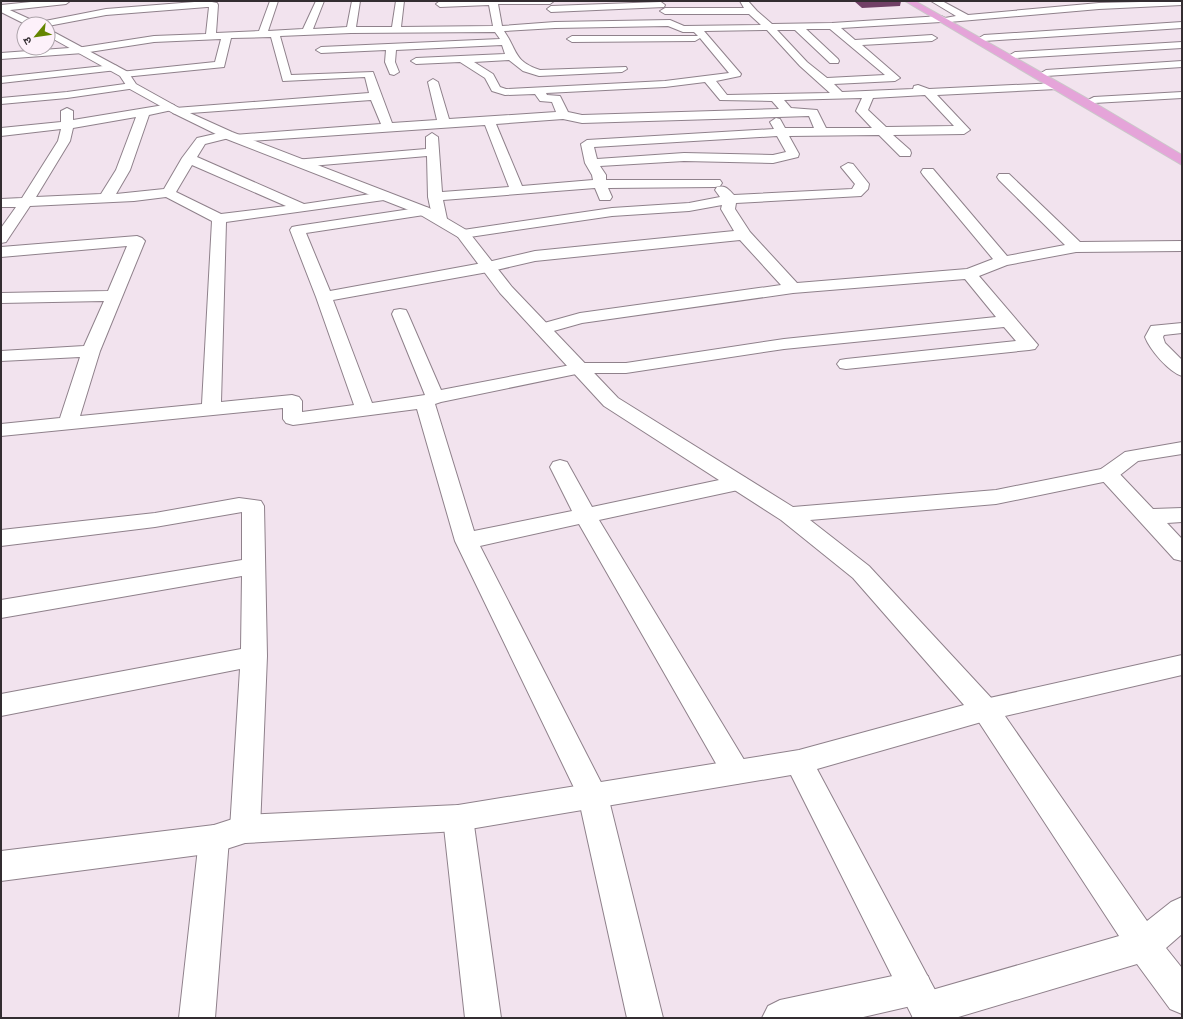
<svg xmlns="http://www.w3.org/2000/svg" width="1183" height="1019" font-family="'Open Sans','Noto Sans Devanagari',sans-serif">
<rect width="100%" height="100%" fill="#f2e3ee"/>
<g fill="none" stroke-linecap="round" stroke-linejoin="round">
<defs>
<path id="minor" d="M41 1H70L66 4 1 11V5Z
M207 1 217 3 218 5 216 33 259 31 270 1H278L268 31 303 29 316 1H324L313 29 347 27 352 1H360L356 27H392L396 1H404L401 27 493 26 489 5 440 7 436 4 440 1H554L550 4H498L502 26 555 22 670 20 684 26 761 25 749 14H665L660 11 665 8H744L740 1H748L757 11 772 24 832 23 941 16 945 18 956 16 931 1H942L968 15 1099 3 1182 1V5L1099 9 949 22 945 20 941 22 841 28 855 40 932 35 937 38 932 41 862 45 900 78 895 81 834 84 842 92 913 89 914 86 918 85 929 89 1057 83 1062 86 1057 89 937 95 970 130 964 134 893 135 910 150 911 153 910 156H900L879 135 789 136 799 154 798 157 773 163 684 161 600 166 606 175V180H720L722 183 720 186 715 187 608 188 612 197 610 200H600L595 188 443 200 447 219 445 222H435L431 211 429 214 424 215 306 233 330 291 488 262 535 251 734 231 721 209 722 205 689 211 612 216 463 238 458 237 456 234 458 231 463 230 612 208 689 203 720 197 715 190 717 187C726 185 728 189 734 195L852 189 855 184 841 167 848 163 853 164 869 184 868 189 861 196 736 203 735 209 750 232 797 283 967 269 993 259 923 175 921 172 923 169H933L1007 256 1065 245 999 180 997 177 999 174H1009L1080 242 1182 241V251L1076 252 1007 265 979 276 1038 345 1035 349 1029 350 846 369 840 368 837 364 840 360 846 359 1016 341 1004 327 784 349 626 373H581L441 402 435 404 474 531 572 511 550 467 553 462 560 460 567 462 592 507 738 476 746 478 749 483 746 488 738 490 599 520 746 763 750 772 746 781 736 784 726 781 579 524 480 546 608 796 663 1018H627L578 796 455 541 417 409 293 425 286 423 283 419V408L1 436V424L60 418 80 357 1 361V351L84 346 104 301 1 303V293L108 291 127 246 1 257V247L137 236 142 238 145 241 100 351 80 416 202 404 212 221 166 197 134 201 30 206 6 242 1 243V228L16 207H1V199L22 198 58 141 61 129 1 136V128L61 122V111L67 108 73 111V120L170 104 174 105 175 108 369 93 365 77 283 81 271 37 231 38 224 67 124 77 119 74 120 72 215 62 221 39 154 42 83 53 1 59V53L83 47 154 36 206 34 209 7H207L106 15 48 26V24H40L45 21 106 9ZM668 26 683 32H694L698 36H572L567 39 572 42 695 41 700 38 729 73 665 81 506 89 500 87 493 74 474 62 509 60 523 71 539 76 622 72 627 69 626 67 540 70C513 61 518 51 504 31L555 28ZM806 29H830L885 75 827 78 807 62 777 30H795L830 63H838L839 61 838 59ZM767 30 800 66 830 93 727 95 716 81 740 76 741 74 704 31ZM495 32 500 39 321 47 316 50 321 53 386 50 385 62 390 74 394 75 399 72 395 62 396 50 502 45 505 54 416 58 411 61 416 64 460 62 485 78 492 91 505 95 535 94 540 101 552 102 556 112 449 119 438 82 433 79 428 82 437 120 392 123 373 72 291 75 280 36 351 33ZM705 82 720 100 772 101 779 109 582 115 568 112 560 96 547 95 546 93 665 87ZM925 95 954 126 886 127 868 110 873 98ZM862 98 856 111 872 128H826L817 110 791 108 784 100ZM371 100 381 124 234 135 228 131 197 138 182 158 164 189 116 194 130 170 149 115 172 110 173 113 177 114ZM809 116 814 128H785L780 119 776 118 770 122 774 129 587 140 581 144 585 163 592 175 593 180 522 186 496 124 563 119 582 123ZM136 117 116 170 101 194 36 197 70 141 73 128ZM485 125 509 187 442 192 438 137 432 133 426 137V149L294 160 293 163 299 167 427 156 428 197 431 211 429 208 424 207 297 226 292 227 290 230 316 297 354 405 302 412V401L299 397 292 395 221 402 226 222 384 200 389 199 391 196 389 193 384 192 304 204 197 157 205 144 229 138 235 142ZM777 136 786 152 773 155 684 153 597 159 594 147ZM192 165 286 206 221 214 176 192ZM740 240 781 285 580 313 537 325 534 329 537 333 543 334 582 323 793 293 965 279 996 317 784 339 626 363H581L441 390 408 314 406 310 400 309 394 310 392 314 425 395 372 403 333 300 488 272 535 261Z
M661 2 665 5 664 7 551 12 547 9 551 6Z
M1182 22V28L984 41 979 38 984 35Z
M1182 42V48L1015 58 1010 55 1015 52Z
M1182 61V67L1046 76 1041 73 1046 70Z
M113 65 117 66 118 68 117 70 1 83V77Z
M132 83 137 86 136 88 67 98 1 104V98L67 92Z
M1182 92V98L1094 103 1088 100 1094 97Z
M1182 323V333L1164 335 1163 337 1165 343 1182 360V376C1169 372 1150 350 1145 337L1151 326Z
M1108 467 1115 469 1153 509 1182 508V522L1167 523 1182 539V561L1174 559 1101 479 1097 474 1101 469Z
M239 498 261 501 264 506 267 656 260 829 256 839 245 843 234 839 230 829 240 669 1 716V694L241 649 242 576 1 618V600L242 560V512L155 527 1 546V530L155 513Z
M1182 655V675L1005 716 1147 921 1171 902 1182 897V934L1166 948 1182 968V1014L1170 1009 1137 964 955 1018H913L910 1009 911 1006 859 1018H762L768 1006 780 1000 916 971 928 976 932 990 1119 936 971 710 975 702 985 699Z
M458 805 469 809 473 818 501 1018H465L443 818 447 809Z
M214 825 225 829 229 839 215 1018H179L199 839 203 829Z"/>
<path id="tertiary" d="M1 6 36 22 38 24H25L1 12Z
M48 29 128 72 136 84 181 109 232 132 429 208 468 231 512 287 618 398 793 507 996 490 1101 469 1125 452 1182 442V454L1138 461 1115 479 1108 481 996 504 810 520 869 566 995 702 999 710 995 718 985 721 817 769 950 1018H913L791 775 458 831 245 843 214 853 1 881V851L214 825 245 815 458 805 799 750 964 705 853 578 781 520 604 406 500 293 458 237 419 214 224 138 173 113 128 88 120 76 48 36Z"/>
<path id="primary" d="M905 1H915L1088 99 1182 155V165Z"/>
</defs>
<use href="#minor" stroke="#8f818b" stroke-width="2"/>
<use href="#tertiary" stroke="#8f818b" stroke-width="2"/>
<use href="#primary" stroke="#cac8c9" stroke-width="2"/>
<use href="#minor" fill="#fff" fill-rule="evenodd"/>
<use href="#tertiary" fill="#fff" fill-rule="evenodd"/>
<use href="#primary" fill="#e5a4d9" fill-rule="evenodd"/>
</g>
<path fill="#714066" d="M854 1H901L900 6 862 8Z"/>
<rect width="1183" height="1019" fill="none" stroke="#332d31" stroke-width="4"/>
<g transform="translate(36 36) rotate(241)"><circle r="19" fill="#fdf1fa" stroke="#aca3aa"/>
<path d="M0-3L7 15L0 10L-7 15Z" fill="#648500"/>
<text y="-6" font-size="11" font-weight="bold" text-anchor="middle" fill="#332d31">उ</text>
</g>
</svg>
